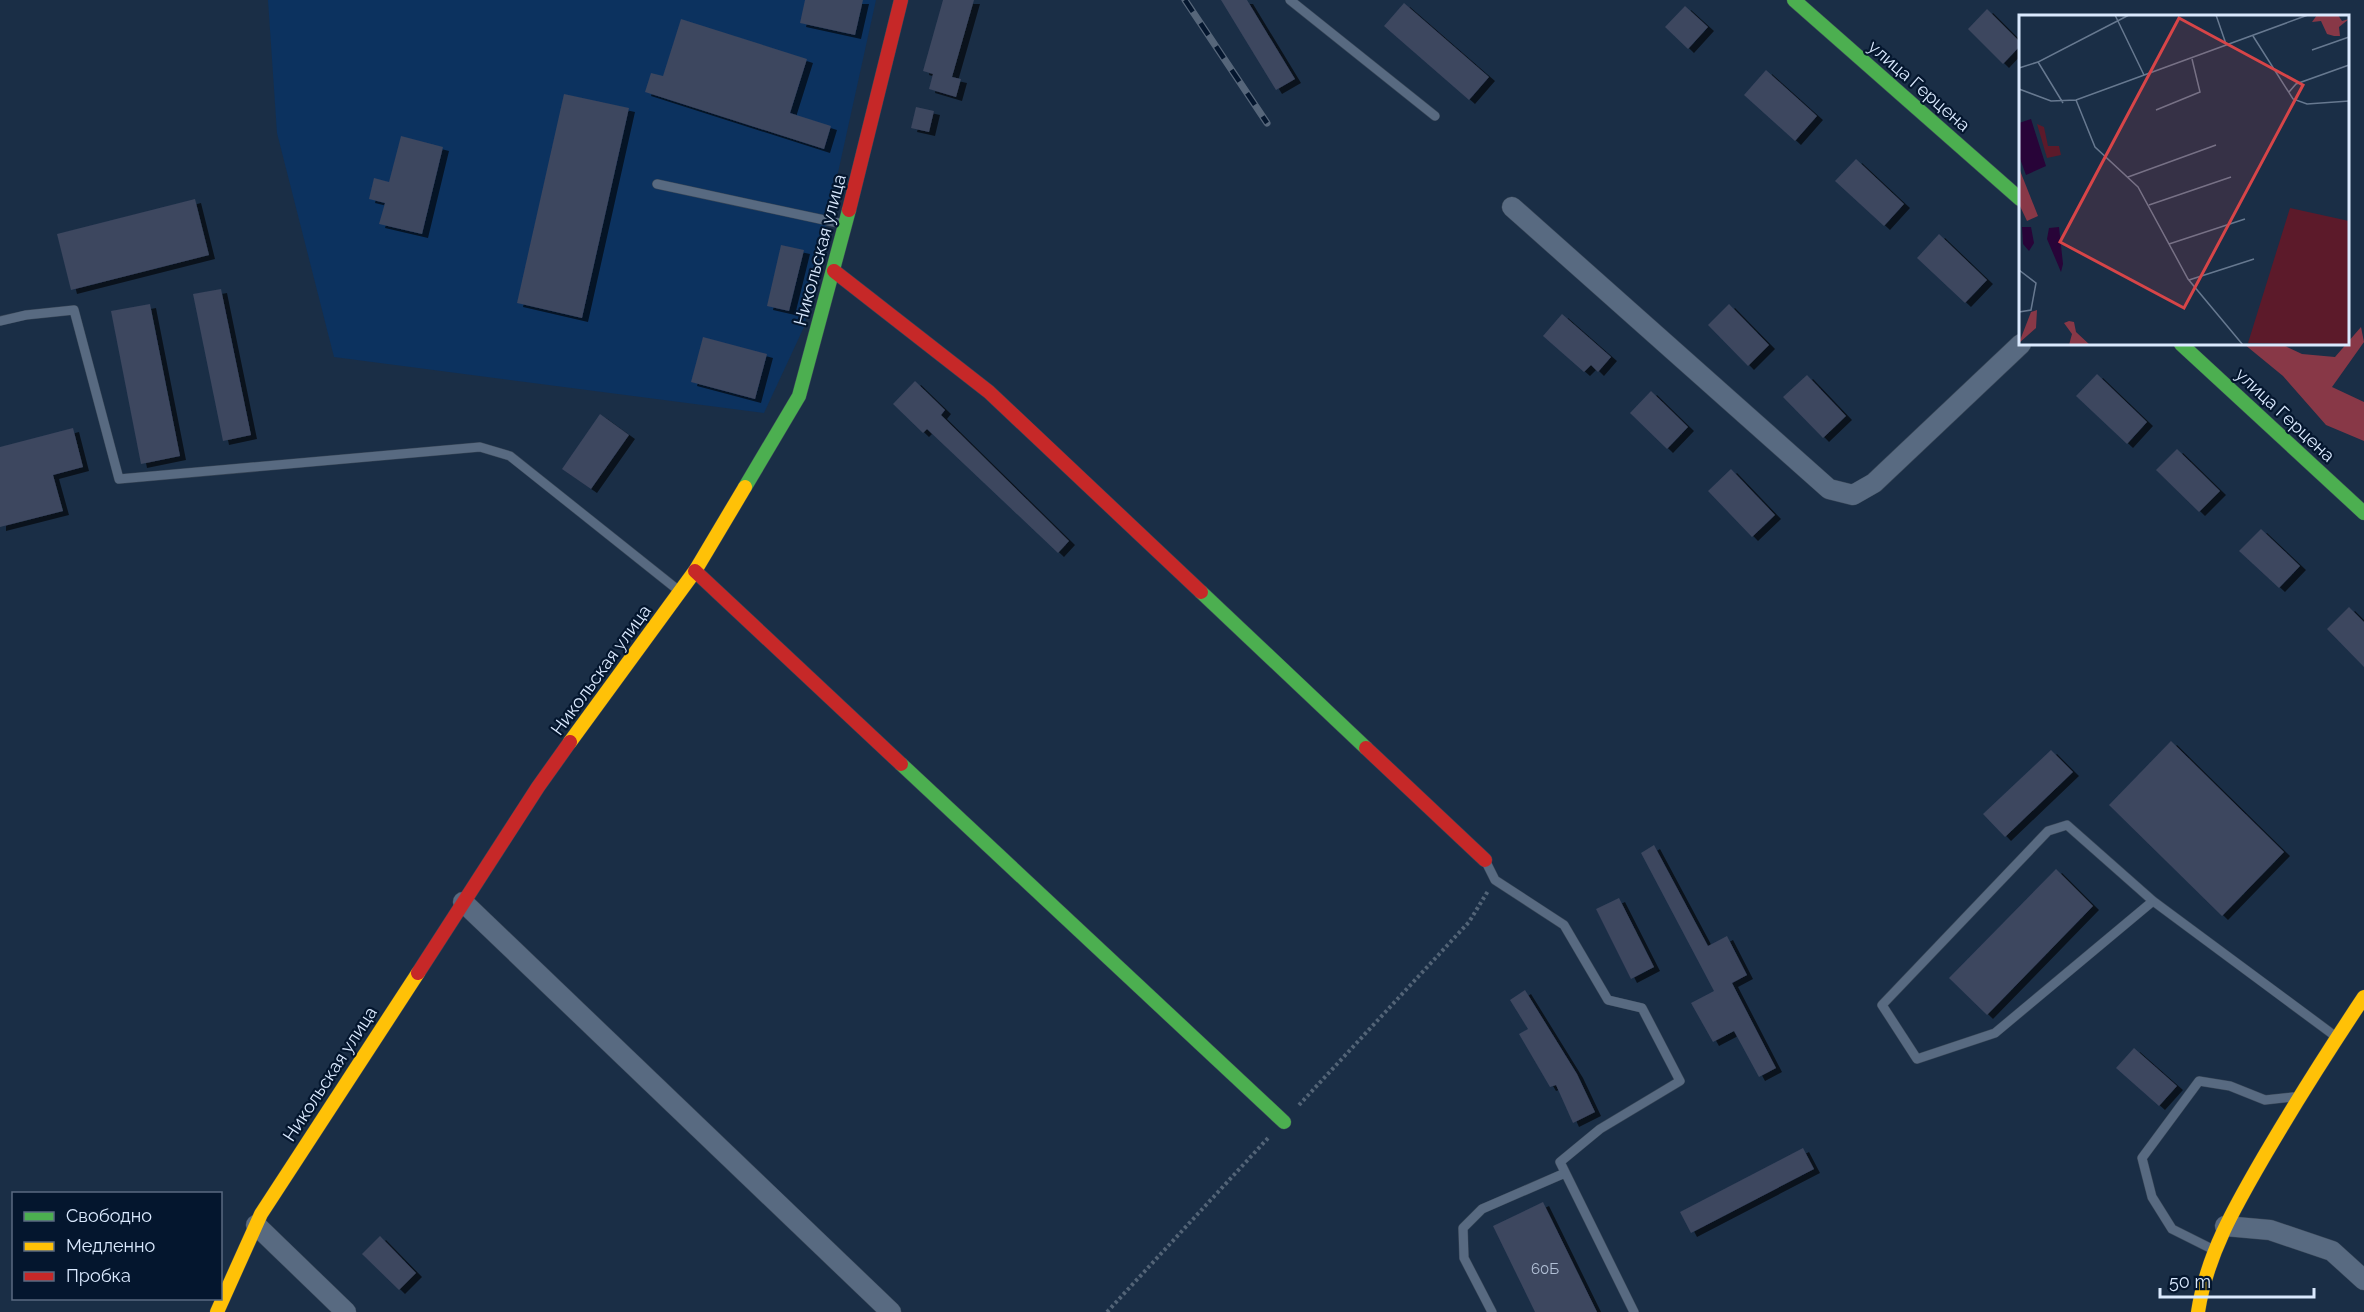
<svg xmlns="http://www.w3.org/2000/svg" width="2364" height="1312" font-family="Raleway,sans-serif">
<defs>
<filter id="shadow"><feDropShadow dx="6" dy="4" stdDeviation="0" flood-color="#0009"/></filter>
</defs>
<rect width="100%" height="100%" fill="#1a2e46"/>
<path fill="#0c325f" d="M268 0H876L804 327 764 413 334 357 277 133Z"/>
<path fill="#883847" d="M2361 327 2364 342 2332 387 2364 402V441L2326 425 2283 376 2244 344H2281L2302 354 2335 357Z"/>
<path fill="#3c465f" filter="url(#shadow)" d="M805 0H863L855 35 800 23Z
M943 0H974L952 77 961 79 956 97 929 89 933 74 923 71Z
M1221 0H1247L1295 79 1276 90Z
M1404 3 1489 77 1469 100 1384 26Z
M1685 6 1708 27 1688 49 1665 27Z
M1987 9 2020 42V46L2003 64 1968 29Z
M681 19 807 59 790 113 831 126 824 149 645 92 651 73 663 76Z
M1766 70 1817 116 1795 141 1744 95Z
M564 94 629 108 582 318 517 303Z
M916 107 934 111 929 132 911 128Z
M401 136 443 147 422 234 379 224 385 203 369 199 374 178 389 182Z
M1856 159 1904 204 1884 226 1835 181Z
M195 199 209 255 71 290 57 234Z
M1939 234 1987 280 1965 303 1917 258Z
M781 245 804 250 789 311 767 306Z
M221 289 251 435 223 441 193 294Z
M150 304 180 456 141 464 111 311Z
M1729 304 1769 345 1748 366 1708 325Z
M1562 314 1611 357 1598 372 1591 365 1584 372 1543 336Z
M703 337 767 354 755 399 691 382Z
M2097 374 2147 422 2127 444 2076 396Z
M1807 375 1846 416 1823 438 1783 397Z
M915 381 945 410 941 415 1069 541 1058 553 927 429 923 433 893 404Z
M1651 391 1688 427 1667 449 1630 413Z
M600 414 629 435 591 489 562 469Z
M73 428 83 467 53 475 63 511 0 527V447Z
M2177 449 2220 491 2199 512 2156 470Z
M1731 469 1775 515 1752 537 1708 491Z
M2261 529 2300 566 2279 588 2239 551Z
M2349 607 2364 622V667L2327 629Z
M2171 741 2284 852 2222 916 2109 805Z
M2051 750 2073 772 2005 837 1983 814Z
M1654 845 1708 946 1727 936 1747 975 1732 983 1776 1068 1759 1077 1734 1031 1713 1042 1691 1003 1714 991 1641 853Z
M2056 869 2093 906 1987 1015 1949 978Z
M1619 898 1654 967 1631 979 1596 909Z
M1525 990 1577 1074 1595 1112 1573 1123 1556 1085 1550 1087 1519 1034 1528 1029 1510 1000Z
M2134 1048 2177 1086 2159 1106 2116 1068Z
M1803 1148 1814 1169 1691 1233 1680 1212Z
M1543 1202 1597 1312H1535L1493 1226Z
M380 1236 416 1273 399 1290 362 1254Z"/>
<g fill="none" stroke-linecap="round" stroke-linejoin="round">
<defs>
<path id="lane" d="M1290 0 1435 116
M657 184 843 224
M0 321 26 315 74 310 119 479 480 447 510 456 678 590
M1486 862 1495 880 1564 925 1608 1000 1642 1008 1680 1081 1600 1129 1560 1162 1634 1312
M2153 901 1995 1033 1917 1059 1882 1005 2048 831 2067 825 2153 901 2335 1036
M2212 1249 2172 1229 2152 1197 2142 1158 2199 1081 2230 1086 2265 1100 2293 1097
M1492 1312 1464 1258 1463 1228 1482 1209 1565 1173"/>
<path id="street" d="M1512 207 1829 489 1853 495 1874 483 2021 344
M463 902 891 1312
M256 1225 346 1312
M2225 1226 2270 1230 2332 1251 2364 1280"/>
<path id="fast" d="M1794 0 2020 199
M2181 344 2364 513
M745 487 799 396 849 210
M1201 592 1366 748
M901 764 1284 1122"/>
<path id="slow" d="M570 742 695 571 745 487
M217 1312 261 1214 418 973
M2198 1312C2207 1253 2237 1203 2266 1153 2297 1100 2330 1048 2364 997"/>
<path id="jam" d="M849 210 901 0
M834 271 989 392 1201 592
M695 571 901 764
M1366 748 1485 860
M418 973 538 787 570 742"/>
</defs>
<use href="#lane" stroke="#384657" stroke-width="10"/>
<use href="#street" stroke="#384657" stroke-width="21"/>
<use href="#fast" stroke="#384657" stroke-width="15"/>
<use href="#slow" stroke="#384657" stroke-width="15"/>
<use href="#jam" stroke="#384657" stroke-width="15"/>
<path stroke="#536477" stroke-width="4" stroke-dasharray="3 3" stroke-linecap="butt" d="M1299 1105 1469 922 1488 891
M1107 1312 1269 1137"/>
<use href="#lane" stroke="#586a81" stroke-width="9"/>
<use href="#street" stroke="#586a81" stroke-width="20"/>
<use href="#fast" stroke="#4caf50" stroke-width="14"/>
<use href="#slow" stroke="#ffc107" stroke-width="14"/>
<use href="#jam" stroke="#c62828" stroke-width="14"/>
<defs>
<path id="rail" d="M1185 0 1267 123"/>
</defs>
<use href="#rail" stroke="#56667a" stroke-width="7"/>
<use href="#rail" stroke="#04162e" stroke-width="4.5" stroke-dasharray="14" stroke-linecap="butt"/>
</g>
<g text-anchor="middle" stroke-width="4.5" stroke-linejoin="round" paint-order="stroke">
<g font-size="15" fill="#b2c0d6">
<text x="1545" y="1274">60Б</text>
</g>
<g font-size="18" fill="#dae9fe" stroke="#04162e">
<text transform="translate(1919 86) rotate(41)" y="6">улица Герцена</text>
<text transform="translate(820 250) rotate(-75)" y="6">Никольская улица</text>
<text transform="translate(2285 415) rotate(43)" y="6">улица Герцена</text>
<text transform="translate(601 670) rotate(-54)" y="6">Никольская улица</text>
<text transform="translate(330 1074) rotate(-57)" y="6">Никольская улица</text>
</g>
</g>
<g transform="translate(2019 15)">
<rect width="330" height="330" fill="#1a2e46"/>
<path d="M18 109 25 112 29 131H40L42 140 28 143ZM271 193 330 206V330L229 328Z" fill="#5c1a2a"/>
<path d="M298 0H319L323 6 330 4 320 12 321 21H315L308 19 302 6 293 7ZM0 153 19 201 8 206 0 189ZM18 295 17 313 0 328 12 297ZM50 306 55 307 57 317 71 330H50L53 319 45 308Z" fill="#883847"/>
<path d="M12 104 27 151 7 160 0 141V108ZM3 212H12L15 228 10 236 4 229ZM40 212 44 249 42 257 28 224 30 213Z" fill="#280438"/>
<path fill="none" stroke="#677990" stroke-width="1.5" d="M96 0 125 60M197 0 207 29M234 21 274 84 288 89 330 86M293 35 330 22M0 53 19 47M0 74 32 86 57 85 289 0M270 77 277 69 330 50M57 85 76 132 119 172 169 264 224 330M44 88 19 47 110 0M137 95 181 77 173 44M109 162 197 130M130 190 212 162M150 229 226 204M0 255 17 268 12 295 0 297M170 265 235 244"/>
<path fill="#d74548" fill-opacity="0.15" stroke="#d74548" stroke-width="3" d="M160 3 284 70 165 293 41 227Z"/>
<rect width="330" height="330" fill="none" stroke="#dae9fe" stroke-width="3"/>
</g>
<rect x="12" y="1192" width="210" height="108" fill="#04162e" stroke="#5a6a81" stroke-width="1.5"/>
<rect x="24" y="1212" width="30" height="9" fill="#4caf50" stroke="#5a6a81" stroke-width="1.5"/>
<text x="66" y="1222" font-size="18" fill="#dae9fe">Свободно</text>
<rect x="24" y="1242" width="30" height="9" fill="#ffc107" stroke="#5a6a81" stroke-width="1.5"/>
<text x="66" y="1252" font-size="18" fill="#dae9fe">Медленно</text>
<rect x="24" y="1272" width="30" height="9" fill="#c62828" stroke="#5a6a81" stroke-width="1.5"/>
<text x="66" y="1282" font-size="18" fill="#dae9fe">Пробка</text>
<path d="M2160 1288v9h154v-9" fill="none" stroke="#dae9fe" stroke-width="3"/>
<text x="2169" y="1288" font-size="18" fill="#dae9fe" stroke="#04162e" stroke-width="4.5" paint-order="stroke">50 m</text>
</svg>
